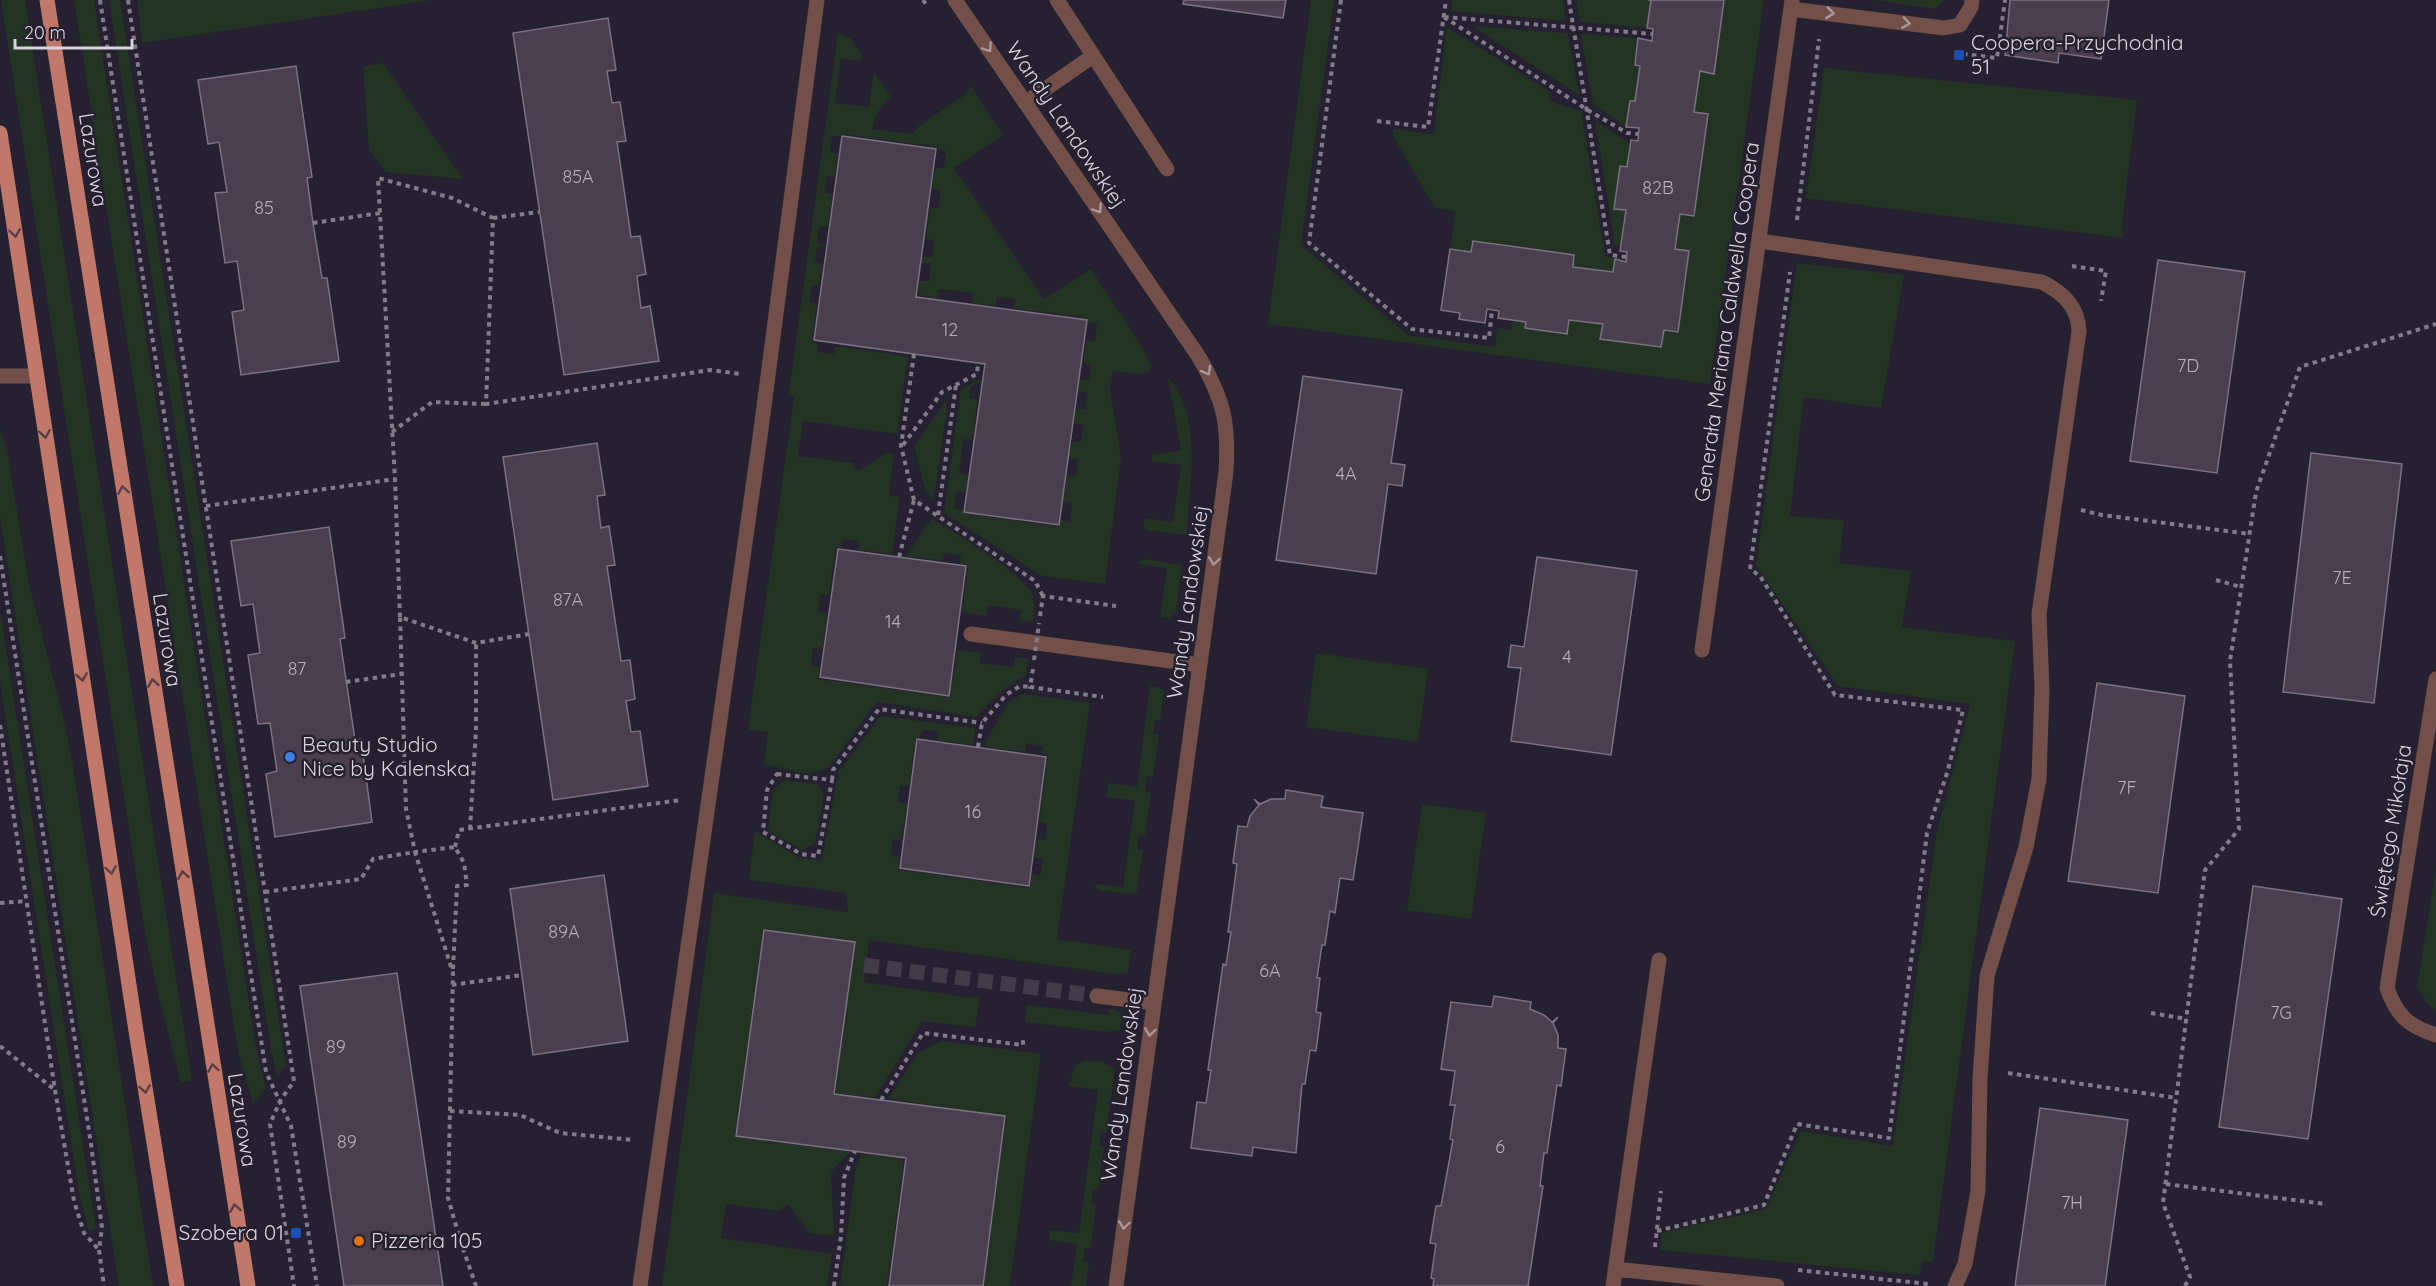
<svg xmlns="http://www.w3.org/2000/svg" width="2436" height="1286" font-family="Quicksand,sans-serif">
<rect width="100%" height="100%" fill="#262130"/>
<path fill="#233324" d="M1 0H25L192 1081 181 1082 159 998 145 933Z
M74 0H94L255 1042 266 1088 253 1103 238 1052Z
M109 0H120L286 1066 277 1075 271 1050Z
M137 0H432L142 43Z
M1311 0H1334L1301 245 1408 335 1495 347 1497 328 1511 330 1513 320 1526 322 1525 328 1567 334 1569 320 1603 324 1601 339 1661 347 1664 330 1677 332 1675 249 1680 214 1694 215 1708 114 1694 112 1700 71 1713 73 1724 0H1764L1710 384 1268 324Z
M1452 0H1563L1566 21 1451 11Z
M1576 0H1651L1647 28 1580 22Z
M1874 0H1945L1935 9Z
M1472 26 1568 33 1579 95Z
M1447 27 1550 92V101L1581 111 1605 256 1615 259 1613 272 1573 267 1574 255 1473 241 1471 252 1450 249 1455 211 1435 208 1393 136V129L1434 134Z
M838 33 851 39 862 55 861 61 841 58 835 103 869 107 874 72 891 97 877 113 872 129 913 134 919 126 966 94 971 86 1003 135 954 168 1044 299 1091 269 1139 342 1152 367 1149 372 1138 374 1113 371 1110 389 1121 457 1105 584 1042 576 944 513 961 389 981 379V382L971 386 969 398 978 399 972 440 963 439 959 473 968 475 965 493 956 491 954 508 963 510V513L1059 527 1061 520 1070 521 1072 504 1063 503 1067 475 1076 476 1078 459 1069 458 1072 441 1081 442 1083 425 1074 423 1076 409H1085L1088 393 1078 391 1080 379 1089 380 1091 365 1083 363 1086 340 1095 341 1097 324 1088 322V318L1014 308 1015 299 997 297 996 306 972 303 973 293 939 289 938 298 918 295 920 281H929L931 264 922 263 923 256 932 257 934 240 926 239 930 207 938 208 941 191 932 190 935 168H944L946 151 938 150V147L841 134 840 136H832L830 152 838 154 835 176H827L824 192 832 194 828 227 819 226 817 243 825 244V247H817L815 263 822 264 819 286 812 285 809 302 817 303 812 342 818 343 817 352 834 354 835 346 908 356 897 434 803 421 798 456 853 463 858 471 887 453 894 454 889 495 900 497 892 554 858 550 859 541 842 539 841 548 836 547 829 595 820 594 818 612 827 613 822 649 813 648 811 665 820 666 818 679 950 697 957 650 981 653 980 663 1013 667 1015 657 1028 659 1026 675 1004 689 976 717 877 702 828 768 807 774 764 764 768 732 748 729 794 397 789 392Z
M1581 34 1638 38 1635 65 1640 66 1635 101H1630L1626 127 1593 104Z
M383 63 463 179 386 172 369 150 363 67Z
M1824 68 2137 100 2122 225 2123 238 1806 198Z
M1595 121 1631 144 1627 167H1621L1615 209 1626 210 1621 246 1615 245Z
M1797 263 1904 275 1881 408 1804 397 1790 516 1844 520 1839 563 1911 571 1902 627 2015 641 1933 1262 1922 1261 1919 1275 1660 1250 1661 1233 1766 1209 1801 1131 1893 1146 1936 836 1970 704 1838 686 1756 565Z
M1168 378C1205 417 1188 487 1187 535L1146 530 1144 527V518L1173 522 1181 465 1152 461V455L1181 450Z
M948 398 934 500 925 489 914 446Z
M0 429 7 449 28 579 65 725 73 766 153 1286H119L0 517Z
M932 518C957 535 1013 567 1030 590 1036 599 1034 612 1033 622L1020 620 1021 610 988 605 986 616 962 612 968 565 960 564 961 555 944 553 943 561 906 556Z
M1145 559 1182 565 1176 613 1169 618 1160 617 1167 568 1138 564 1141 560Z
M0 610 96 1229 89 1231 79 1193 0 681Z
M1316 653 1428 669 1418 742 1306 727Z
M1150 686 1160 687 1164 693 1160 720H1155L1153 734 1159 735 1153 777 1147 776 1145 792 1151 793 1145 836 1139 835 1137 849 1143 850 1137 892 1129 894 1098 890 1094 884 1123 887 1135 801 1106 797 1108 783 1137 787Z
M1023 694 1090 703 1057 939 1131 950 1128 973 1115 974 869 940 864 982 980 999 975 1027 922 1021 875 1098 835 1093 855 941 763 929 735 1136 850 1152 831 1172 834 1236 810 1233 788 1204 779 1211 726 1204 721 1238 832 1254 827 1286H662L714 893 848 912 846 893 749 880 755 831 800 858 822 861 838 773 881 716 975 728 973 745 937 740 938 731 922 730 920 737 916 738 909 786 900 785 898 802 907 803 902 840 893 839 891 855 899 857 898 869 1030 888 1032 874 1040 876 1043 859 1034 857 1037 839 1045 840 1047 824 1039 822 1048 755 1042 754 1043 746 1027 743 1025 752 985 747 986 741 1009 702Z
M785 780 817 784 824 794 815 844 802 850 768 831 773 789Z
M1422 804 1486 813 1471 919 1407 910Z
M2436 869V1009L2429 1006 2417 987Z
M1027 1005 1108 1015 1110 1008 1122 1013 1120 1030 1106 1032 1025 1022Z
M941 1041 1041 1054 1010 1286H983L1006 1116 888 1099 918 1053Z
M1084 1060 1102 1062 1115 1069 1106 1133 1101 1132 1099 1146 1104 1147 1098 1190H1093L1091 1204 1096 1205 1091 1248H1085L1083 1262 1089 1263 1086 1286H1071L1077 1244 1049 1240 1050 1230 1079 1233 1098 1090 1069 1086 1075 1066Z
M862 1153 904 1159 887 1286H840L856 1167Z"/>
<path fill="#4a3f4e" stroke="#7c7182" stroke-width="1.5" d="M1184 0H1286L1283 18 1183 4Z
M1648 0H1724L1714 74 1700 71 1694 112 1708 114 1694 216 1680 214 1675 249 1689 251 1678 332 1664 330 1661 347 1600 339 1603 324 1569 320 1567 334 1525 328 1526 322 1498 318 1499 311 1487 309 1485 323 1459 319 1460 313 1441 310 1450 249 1471 252 1473 241 1574 255 1573 267 1613 272 1615 259 1626 262 1627 252 1620 251 1626 210 1614 209 1620 166 1627 167 1631 140 1638 141 1639 128 1626 127 1630 101H1635L1640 66 1635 65 1638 38 1652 41 1653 29 1647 28 1651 0Z
M2010 0H2109L2101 59 2059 53 2058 63 2005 55Z
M608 18 616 70 607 71 612 103 620 102 626 141 617 142 631 237 640 236 646 274 637 276 641 308 650 306 659 361 564 375 513 33Z
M296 66 312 177 307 178 313 223 322 278H327L339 361 241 375 232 312 244 310 237 261 225 263 215 193 227 192 219 142 208 144 198 80Z
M842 136 936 149 916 297 1087 320 1059 525 964 512 985 364 814 340Z
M2158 260 2245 272 2217 473 2130 461Z
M1303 376 1402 390 1391 463 1405 465 1402 486 1388 484 1376 574 1276 560Z
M597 443 605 495 597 496 601 528 609 526 615 565 607 566 621 661 630 660 635 699 626 701 631 732 640 731 648 786 553 800 503 457Z
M2311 453 2402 464 2374 703 2283 692Z
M329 527 345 638 340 639 355 740 361 739 372 822 275 837 266 774 277 771 270 723 258 724 248 655 260 653 253 604 241 606 231 541Z
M838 549 966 566 949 696 820 677Z
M1537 557 1637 571 1611 755 1511 741 1521 668 1508 667 1511 645 1524 647Z
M2097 683 2185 696 2158 893 2068 881Z
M917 739 1046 757 1029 886 900 868Z
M1286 790 1323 796 1321 807 1363 813 1353 880 1340 878 1335 913 1330 911 1325 945H1322L1317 978H1320L1316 1012 1321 1013 1316 1051 1310 1050 1305 1084H1302L1296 1153 1253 1147 1252 1156 1191 1148 1197 1102 1206 1103 1211 1070H1208L1223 964 1226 965 1231 932H1228L1237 864 1233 863 1238 826 1247 827 1250 816 1259 805 1254 799 1260 804 1271 799H1285Z
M604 875 628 1041 533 1055 510 889Z
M2253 886 2342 899 2308 1139 2219 1127Z
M764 930 855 942 834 1094 1005 1116 983 1286H889L906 1158 736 1136Z
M397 973 443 1286H344L300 986Z
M1494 996 1531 1002 1530 1009 1544 1015 1552 1022 1558 1017 1553 1023 1558 1035V1048L1566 1049 1561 1086 1557 1085 1547 1153H1544L1540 1186H1543L1528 1286H1433L1434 1279 1431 1278 1436 1244 1430 1243 1436 1206H1441L1453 1140 1450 1139 1455 1105H1450L1455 1071 1441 1069 1451 1002 1492 1007Z
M2040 1108 2128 1120 2105 1286H2015Z"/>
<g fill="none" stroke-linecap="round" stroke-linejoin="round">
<path stroke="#413c4a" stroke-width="15" stroke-dasharray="15 8" stroke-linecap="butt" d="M864 965 1097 996"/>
<path stroke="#807c89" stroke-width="4" stroke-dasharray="4.5 4.5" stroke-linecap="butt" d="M100 0 266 1072 291 1126 317 1286
M128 0 294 1081 280 1101 270 1124 294 1286
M923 0 928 7
M1341 0 1309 243 1412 329 1489 338 1492 310
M1569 0 1610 255 1627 257
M1444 17 1586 109 1627 133 1638 134
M1444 17 1653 34
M1963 54 1997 58 2005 0
M1377 121 1428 127 1446 0
M493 218 539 212
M1797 220 1819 39
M313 223 380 213
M2072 266 2106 271 2101 301
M914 354 901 446 914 500 1035 581 1043 596
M392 432 432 402 486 404
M903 445 942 392 977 374 978 363
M206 506 395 479
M2081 510 2102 515 2250 534
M938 515 956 385
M0 556 91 1144 102 1228 99 1250 104 1286
M899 557 914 500
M2216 580 2241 587
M1040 616 1043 596 1116 606
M400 617 395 479 378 178 452 198 493 218 486 404 710 370 740 374
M1033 669 1030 687 1103 697
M346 682 401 674
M0 725 55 1090 74 1201 84 1233 99 1250
M978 747 982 723 1006 695 1020 686 1030 687
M777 774 832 780 818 856 801 854 763 832 767 790Z
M832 780 833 770 879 709 982 723
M470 829 476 729V643
M455 847 459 830 681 800
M265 892 361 879 373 859 415 852 453 973 448 1198 461 1243 476 1286
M0 903 27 901
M453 969 457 886 467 885 464 863 455 847 415 852 406 809 400 617 476 643 529 634
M452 985 522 975
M2151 1013 2187 1019
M0 1046 55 1090
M2008 1073 2177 1098
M881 1100 923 1033 1023 1045V1038
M450 1111 520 1115 560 1133 634 1140
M2166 1184 2326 1204
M1657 1231 1764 1205 1797 1124 1889 1138 1927 833 1948 770 1963 710 1835 695 1760 576 1750 569 1790 272
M1655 1247 1661 1191
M1798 1270 1928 1284
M834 1286 841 1236 844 1178 855 1151
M2185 1286 2190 1277 2163 1203 2205 870 2239 829 2230 661 2256 492 2300 367 2436 324"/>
<path stroke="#734f49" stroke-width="15" d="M955 0 1199 357C1224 401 1229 422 1226 472L1116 1286
M1057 0 1167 169
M1791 9 1944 28 1960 25 1971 7 1972 0
M1025 103 1093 56
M1760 241 2042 282C2063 293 2078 306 2079 331L2039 614 2042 689 2039 779 2026 847 1987 976 1980 1079 1978 1191 1965 1264 1955 1286
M0 376H36
M971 634 1200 665
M1702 650 1792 0
M2436 679 2387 988C2397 1016 2408 1026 2436 1035
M1097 996 1154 1003
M1615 1269 1777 1286
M640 1286 760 437 817 0
M1613 1286 1659 960"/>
<path stroke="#c1786b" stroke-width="15" d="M47 0 248 1286
M0 133 136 1031 177 1286"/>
<path stroke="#807c89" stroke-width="4" stroke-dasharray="4.5 4.5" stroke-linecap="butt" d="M1034 660 1039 623"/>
</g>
<defs><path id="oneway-chevron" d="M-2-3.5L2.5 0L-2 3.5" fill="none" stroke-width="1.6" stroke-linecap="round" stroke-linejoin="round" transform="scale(1.5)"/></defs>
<g stroke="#aa989b">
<use href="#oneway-chevron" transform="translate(1830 13) rotate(7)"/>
<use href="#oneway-chevron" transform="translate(1906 23) rotate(8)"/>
<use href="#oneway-chevron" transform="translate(988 48) rotate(56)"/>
<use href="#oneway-chevron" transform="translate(1098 209) rotate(56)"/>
<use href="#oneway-chevron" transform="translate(1207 371) rotate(61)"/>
<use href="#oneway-chevron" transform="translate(1214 561) rotate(98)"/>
<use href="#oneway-chevron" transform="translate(1150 1032) rotate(98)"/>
<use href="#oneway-chevron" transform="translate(1124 1225) rotate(98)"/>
</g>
<g stroke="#5c3f45">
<use href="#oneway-chevron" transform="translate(15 233) rotate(82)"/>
<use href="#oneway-chevron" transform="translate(45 434) rotate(81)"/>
<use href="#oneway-chevron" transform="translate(123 490) rotate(-99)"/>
<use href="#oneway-chevron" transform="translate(82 677) rotate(81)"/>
<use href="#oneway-chevron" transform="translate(153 683) rotate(-99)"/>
<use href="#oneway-chevron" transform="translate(111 870) rotate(81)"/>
<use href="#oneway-chevron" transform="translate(183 875) rotate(-99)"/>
<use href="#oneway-chevron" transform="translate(213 1068) rotate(-99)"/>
<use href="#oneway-chevron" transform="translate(145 1089) rotate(81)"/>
<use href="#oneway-chevron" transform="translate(235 1208) rotate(-100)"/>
</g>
<g fill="#1a4fb4" stroke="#262130" stroke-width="2">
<rect x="1953" y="49" width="12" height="12" rx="3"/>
<rect x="290" y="1227" width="12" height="12" rx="3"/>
</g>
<circle fill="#3f7fe0" stroke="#262130" stroke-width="2" cx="290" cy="757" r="6"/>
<circle fill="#e8710a" stroke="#262130" stroke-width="2" cx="359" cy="1241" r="6"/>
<g text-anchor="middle" stroke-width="5" stroke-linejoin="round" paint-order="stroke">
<g font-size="18" fill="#b4afba">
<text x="578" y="183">85A</text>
<text x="1658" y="194">82B</text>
<text x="264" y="214">85</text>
<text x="950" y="336">12</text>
<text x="2188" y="372">7D</text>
<text x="1346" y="480">4A</text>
<text x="2342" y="584">7E</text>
<text x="568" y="606">87A</text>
<text x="893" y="628">14</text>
<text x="1567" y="663">4</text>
<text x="297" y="675">87</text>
<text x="2127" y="794">7F</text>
<text x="973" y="818">16</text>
<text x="564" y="938">89A</text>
<text x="1270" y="977">6A</text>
<text x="2281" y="1019">7G</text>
<text x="336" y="1053">89</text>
<text x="347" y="1148">89</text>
<text x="1500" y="1153">6</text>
<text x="2072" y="1209">7H</text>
</g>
<g font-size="21" fill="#d7d4de" stroke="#262130" text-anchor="start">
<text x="1971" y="50">Coopera-Przychodnia<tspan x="1971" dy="24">51</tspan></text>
<text x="302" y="752">Beauty Studio<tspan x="302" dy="24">Nice by Kalenska</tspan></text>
<text x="284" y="1240" text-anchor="end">Szobera 01</text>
<text x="371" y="1248">Pizzeria 105</text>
</g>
<g font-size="21" fill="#d7d4de" stroke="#262130">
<text transform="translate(1066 125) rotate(56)" y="7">Wandy Landowskiej</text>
<text transform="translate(93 160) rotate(81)" y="7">Lazurowa</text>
<text transform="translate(1727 322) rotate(-82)" y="7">Generała Meriana Caldwella Coopera</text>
<text transform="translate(1188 602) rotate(-82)" y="7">Wandy Landowskiej</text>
<text transform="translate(167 640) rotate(81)" y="7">Lazurowa</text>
<text transform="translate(2391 831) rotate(-81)" y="7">Świętego Mikołaja</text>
<text transform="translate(1122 1084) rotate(-82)" y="7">Wandy Landowskiej</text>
<text transform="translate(242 1120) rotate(81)" y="7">Lazurowa</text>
</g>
</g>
<path d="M15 39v9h117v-9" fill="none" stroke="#d7d4de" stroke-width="3"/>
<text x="24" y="39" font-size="18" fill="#d7d4de" stroke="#262130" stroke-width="4.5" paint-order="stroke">20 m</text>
</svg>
